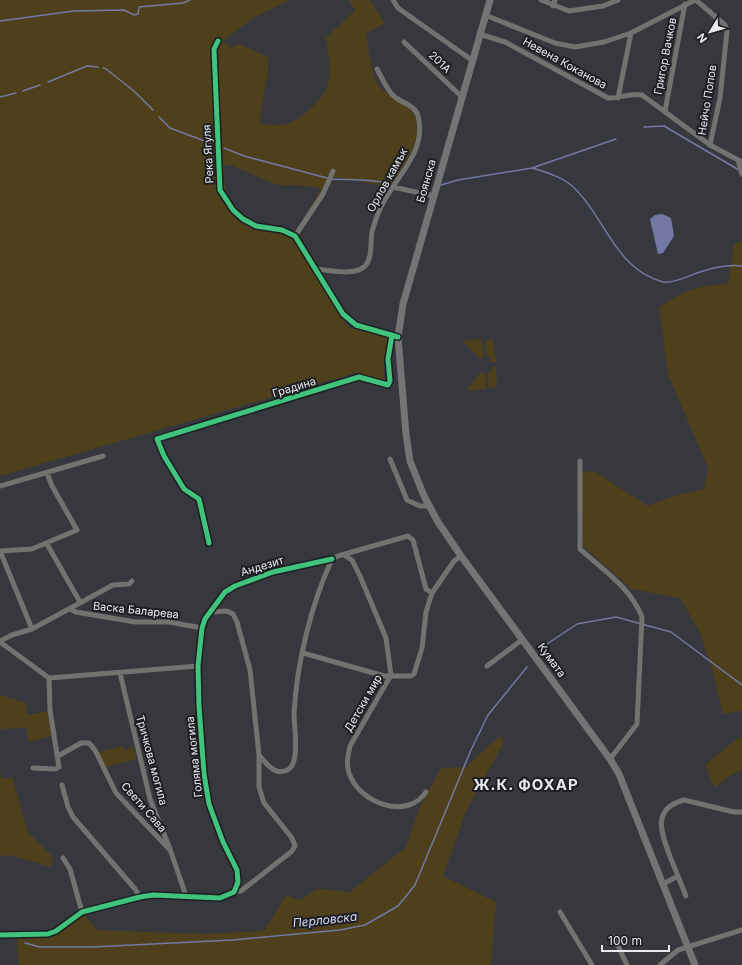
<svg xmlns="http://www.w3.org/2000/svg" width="742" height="965" font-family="Inter,sans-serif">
<rect width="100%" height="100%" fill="#37383d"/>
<path fill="#4d401b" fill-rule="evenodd" d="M0 0H290L253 18 223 41 231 48 239 44 268 57V72L259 124C267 124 279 126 287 124 300 120 325 99 328 84 332 70 328 53 326 38L355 10 349 0H370L385 23 366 33C368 45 372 78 379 86 386 95 401 99 409 108 431 131 403 167 390 187L335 177 296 238 344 322 350 328 389 338 383 369 385 380 381 382 359 372 0 476ZM224 165H231L272 183 286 186 294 185 321 188 296 232C251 223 222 220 224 165Z
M742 240V711L723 714 712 669 700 633 680 598 632 589 583 546 581 471 595 472 648 506 673 496 704 489 708 468 668 374 659 307C686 290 695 286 728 284L734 245Z
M481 339 484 357 480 359 462 341Z
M493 339 496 362H490V356H486L485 341Z
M492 367H496L497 386 489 389 487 374 491 371Z
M481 372 485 374 486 389 466 391Z
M0 695 26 703 27 715 48 711 52 736 28 742 27 728 0 729Z
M501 735 503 742 501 748 466 811 443 876 496 902 491 965H19L17 944 18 933 48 934 82 912 97 930 202 934 264 931 286 895 300 900 318 889 350 892 406 847 419 809 441 768 466 767Z
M742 735V770L729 776 715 787 711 782 706 764Z
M122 746 124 750 133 747 137 759 105 767 99 752Z
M0 771 2 779 12 777 28 832 52 856 51 867 9 855 0 856Z"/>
<path fill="#7379a4" d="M662 214 671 218 674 236 663 253 658 254 650 219 655 215Z"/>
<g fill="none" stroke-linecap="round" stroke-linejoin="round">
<path stroke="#7379a4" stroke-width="1.5" d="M0 21 74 11 124 10 134 15 138 14 139 7 183 3 190 0
M103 68 106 69 134 91 153 110
M48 82 87 66 98 67
M23 91 40 85
M0 97 16 93
M159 117 170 128 210 143
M644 127 664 126 739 170
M224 148 244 156 327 178
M532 168C545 172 560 176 571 185 605 215 614 269 663 282 674 284 690 275 700 272 714 267 728 264 742 266
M332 179C351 180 369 179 388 183
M441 185 458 180 532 168 616 139
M544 646 577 624 616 617 671 632 742 685
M25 943 40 947H92L233 940 340 930 365 925 398 906 415 885 471 750 488 715 527 667"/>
<path stroke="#727271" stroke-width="5" d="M393 0 398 8 473 61
M541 0 569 11 603 6 618 0
M696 0 725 25 727 31 720 98 710 145
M553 6 555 0
M485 15 555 43 575 47 604 42 631 33 695 0
M479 34 505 42 608 98C620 99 630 92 642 95L710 145 742 162
M218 41 214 49 220 190 233 210 243 219 256 226 282 230 295 236 343 314C357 329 376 331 395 336
M404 42 462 97
M618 98 631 33
M665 111 685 4
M738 160 742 174
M393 187 434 196
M295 236 323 194 333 171
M316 269C330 270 353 276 364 267 373 259 370 243 372 232 374 224 377 216 380 209 393 178 428 153 418 116 415 105 402 103 395 97 387 91 382 78 377 69
M390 459 407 500 420 506H429
M580 461V549C602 569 631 588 642 617L637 724 610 759
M0 486 103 456
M209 543 199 499 184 489 164 456 157 439 359 377 388 385 390 381 388 359 392 335
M47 544 80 602
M0 551 32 549 77 530 52 486 47 473
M0 551 32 629
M344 555 352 560 360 576 386 638 391 675
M70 609 76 612 135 622H169L202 628
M211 612 227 611 233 614 237 622 250 670 259 755V787L264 803 292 838 295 846 292 851 241 891 234 892
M0 641 12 635 32 629 113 585 129 584 132 581
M0 642 49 678
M303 653 384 676H411L414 674 422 648 426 612 432 593 454 561 461 556
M487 666 523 639
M120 673 150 799 170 849 186 896
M391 675 350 746C348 755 346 764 349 773 359 803 407 821 426 792
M49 678 198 666
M259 755C266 763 276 778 289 769 300 761 294 726 294 713 297 662 311 605 332 559L338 556 408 536 413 540 426 589 432 593
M58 756 81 743H89L95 750 116 793 169 849
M33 768 55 769 59 767 50 710 49 678
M62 785 68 807 73 817 135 889 140 897
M63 858 70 869 82 912
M663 884 678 876
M686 896C681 884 676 871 671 859 662 835 650 809 684 800L734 812H742
M560 912 592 965
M0 935 48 934 56 931 82 912 140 897 153 895 220 898 234 892 238 882 237 870 223 842 209 804 204 774 199 706 198 666 202 628 205 619 225 592 235 586 273 572 332 559
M614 937 627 965
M660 965 678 950 742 930"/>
<path stroke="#747474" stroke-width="7" d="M490 0 403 304 398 337 406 434 410 461 424 496 438 522 461 556 610 759 619 774 695 965"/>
<defs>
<path id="cycleway" d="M218 41 214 49 220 190 233 210 243 219 256 226 282 230 295 236 343 314 356 325 398 337
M209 543 199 499 184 489 164 456 157 439 359 377 388 385 390 381 388 359 392 335
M0 935 48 934 56 931 82 912 140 897 153 895 220 898 234 892 238 882 237 870 223 842 209 804 204 774 199 706 198 666 202 628 205 619 225 592 235 586 273 572 332 559"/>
</defs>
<use href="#cycleway" stroke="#1d1e22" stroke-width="8"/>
<use href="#cycleway" stroke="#40c37c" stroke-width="5"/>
</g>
<g text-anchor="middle" stroke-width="4" stroke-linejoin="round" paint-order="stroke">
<g font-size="11" fill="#e8eaef" stroke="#1d1e22">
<text transform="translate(665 56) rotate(-79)" y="4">Григор Вачков</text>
<text transform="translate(440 62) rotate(44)" y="4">201А</text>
<text transform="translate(565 63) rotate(29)" y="4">Невена Коканова</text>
<text transform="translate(707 100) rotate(-81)" y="4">Нейчо Попов</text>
<text transform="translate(208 154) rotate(-93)" y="4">Река Ягуля</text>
<text transform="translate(387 180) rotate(-61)" y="4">Орлов камък</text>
<text transform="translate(426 181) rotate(-74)" y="4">Боянска</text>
<text transform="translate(294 387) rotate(-17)" y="4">Градина</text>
<text transform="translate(262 566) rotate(-17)" y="4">Андезит</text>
<text transform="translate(136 610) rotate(6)" y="4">Васка Баларева</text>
<text transform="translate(552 660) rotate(54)" y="4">Кумата</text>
<text transform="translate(363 703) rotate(-60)" y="4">Детски мир</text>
<text transform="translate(194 757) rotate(-96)" y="4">Голяма могила</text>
<text transform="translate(152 760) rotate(75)" y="4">Тричкова могила</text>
<text transform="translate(144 807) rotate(49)" y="4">Свети Сава</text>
</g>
<g font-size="12" font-style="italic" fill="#d9defb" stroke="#1d1e22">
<text transform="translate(325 920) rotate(-6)" y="4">Перловска</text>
</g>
<g font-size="15" font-weight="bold" letter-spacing="1" fill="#e8eaef" stroke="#1d1e22">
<text x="526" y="790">Ж.К. ФОХАР</text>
</g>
</g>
<g transform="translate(710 32) rotate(233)" stroke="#1d1e22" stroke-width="3" paint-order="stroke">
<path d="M0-3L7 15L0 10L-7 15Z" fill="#e8eaef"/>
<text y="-6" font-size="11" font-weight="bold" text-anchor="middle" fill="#e8eaef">N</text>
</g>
<path d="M602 945v6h67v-6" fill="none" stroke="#e8eaef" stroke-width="2"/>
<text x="608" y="945" font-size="12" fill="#e8eaef" stroke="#1d1e22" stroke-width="3" paint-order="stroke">100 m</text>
</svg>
